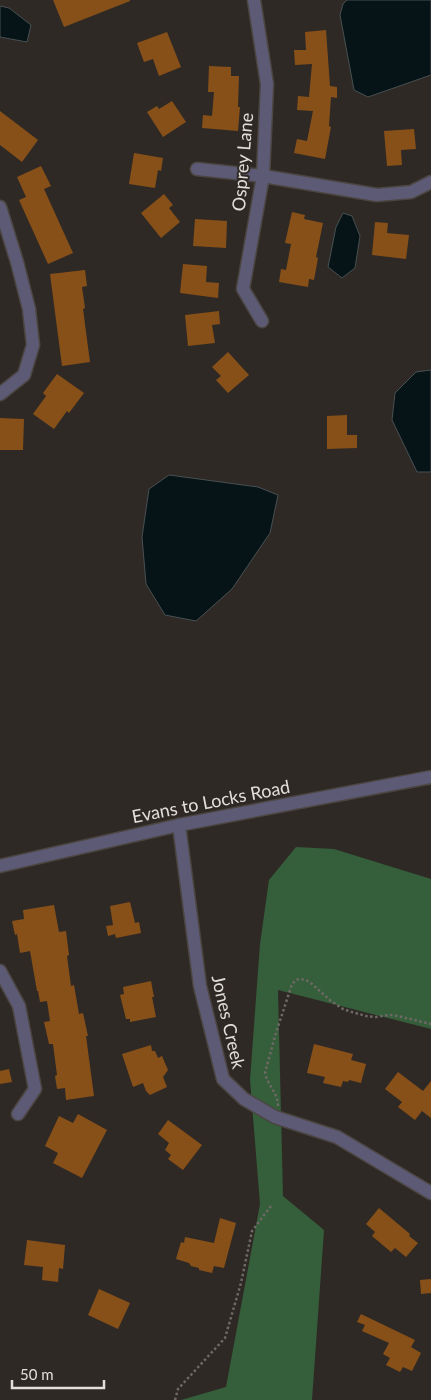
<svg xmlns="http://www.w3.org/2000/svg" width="431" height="1400" font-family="Lato,sans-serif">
<rect width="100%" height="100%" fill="#2f2925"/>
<path fill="#355e3a" d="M296 847 334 849 431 879V1029L278 990 283 1196 324 1230 312 1400H181L226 1387 260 1204 250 1080 260 944 269 880Z"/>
<path fill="#061317" stroke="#485052" d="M347 0H431V75L368 97 354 90 340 15 343 4Z
M0 6 9 8 31 25 27 42 0 37Z
M343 213 352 216 360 236 355 268 342 278 328 267 336 227Z
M431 370V472H417L392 420 395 393 416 372Z
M169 475 258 487 278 495 270 533 232 589 196 621 165 615 146 584 142 537 149 489Z"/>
<path fill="#875018" d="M53 0H130V1L64 27Z
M326 30 330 86 337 87V98L331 97 329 126 331 127 325 159 294 153 297 139 307 141 313 111 297 110 298 96 309 97 312 64 295 65 294 50H306L305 32Z
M167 32 181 67 159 76 153 59 144 62 137 43Z
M209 66 231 67V76H239L238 107H240L238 131 202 128 203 115 212 116 214 92H208Z
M172 101 186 122 163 137 147 112 157 106 159 109Z
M0 111 38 140 22 162 0 145Z
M414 129 416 149 401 150 402 165 387 166 384 131Z
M134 153 163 158 161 171 158 170 155 188 129 184Z
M41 166 51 186 44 189 73 253 48 264 19 200 26 197 17 177Z
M164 194 173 205 169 208 180 222 161 238 141 213Z
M292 212 305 215 304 219 323 223 316 257 318 258 314 280 309 279 308 287 279 282 281 269 286 270 291 244 285 243Z
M195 219 227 221 226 248 193 246Z
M375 222 388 223 387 233 409 235 406 259 372 255Z
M183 264 207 266 206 282 219 283 218 298 180 293Z
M85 270 87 286 82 287 85 308 83 309 90 362 62 366 50 274Z
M219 311 220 324 212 325 215 343 188 346 185 315Z
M228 352 249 375 228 393 216 380 221 376 212 367Z
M57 374 84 393 69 413 67 411 54 429 33 414 46 396 43 393Z
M347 415V435H357V448L327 449V416Z
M0 418 24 419 23 450H0Z
M130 902 135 923 139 922 141 933 116 938 115 934 108 936 106 926 113 925 110 906Z
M54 905 59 932 66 931 69 955 67 956 71 986 74 985 79 1014 83 1013 88 1036H86L94 1096 66 1100 65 1088 57 1089 55 1076 57 1075 53 1044H49L44 1022 50 1021 47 1001 40 1002 38 991H37L30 951 20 953 17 934 15 935 12 921 24 919 23 910Z
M151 981 154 997H152L156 1017 130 1022V1019H126L120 995 124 994 123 987Z
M314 1044 353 1054 351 1060 366 1064 361 1083 349 1080 348 1082 343 1081 341 1087 323 1083 325 1077 307 1073Z
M151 1045 152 1051H155L158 1058 162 1056 168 1070 163 1077 167 1087 150 1095 146 1091 143 1083 133 1087 122 1054Z
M9 1069 12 1082 0 1084V1071Z
M398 1072 423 1091 431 1081V1118L422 1111 415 1120 398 1107 402 1102 385 1089Z
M78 1114 107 1130 82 1178 53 1163 58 1153 45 1146 59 1116 73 1123Z
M168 1120 202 1145 183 1170 168 1159 171 1155 165 1150 169 1143 158 1134Z
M379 1208 410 1234 409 1236 418 1243 406 1257 395 1248 391 1252 372 1236 375 1232 366 1224Z
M220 1218 236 1223 224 1268 214 1266 212 1273 199 1270V1268L191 1266 189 1263 176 1259 181 1242 184 1243 185 1237 214 1243Z
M27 1240 65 1245 63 1269 59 1268 58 1282 42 1280 43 1267 24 1265Z
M431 1279V1293L421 1294 420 1280Z
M99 1289 130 1303 118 1329 88 1315Z
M361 1314 415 1340 411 1347 421 1353 412 1371 403 1367 400 1372 386 1365 390 1358 383 1354 389 1343 362 1331 365 1325 357 1322Z"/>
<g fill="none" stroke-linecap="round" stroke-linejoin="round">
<defs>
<path id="minor" d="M254 0 267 84 263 176 243 289 262 321
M197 169 263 176 377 195 411 192 431 182
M0 207 17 262 29 309 33 345 24 375 0 394
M179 825 200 986 223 1079 244 1099 275 1117 337 1137 431 1193
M0 971 19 1006 35 1089 18 1114"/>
<path id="tertiary" d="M0 866 179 825 431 777"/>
</defs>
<use href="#minor" stroke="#4c4642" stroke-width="15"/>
<use href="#tertiary" stroke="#4c4642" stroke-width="15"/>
<path stroke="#6e6966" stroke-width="2.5" stroke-dasharray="2.5 2.5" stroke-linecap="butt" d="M278 1106C278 1093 268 1086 265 1073L275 1036 292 984 296 980 300 979 306 980 312 984 331 1001 343 1009 352 1012 366 1016 376 1017 389 1015 398 1016 431 1024
M175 1400 178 1389 225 1338 241 1283 252 1231 271 1206"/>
<use href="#minor" stroke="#5d5a76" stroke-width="12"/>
<use href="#tertiary" stroke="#5d5a76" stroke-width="12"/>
</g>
<g text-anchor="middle" stroke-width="4" stroke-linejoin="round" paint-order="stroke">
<g font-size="18" fill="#e2dedb" stroke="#2f2925">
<text transform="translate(243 162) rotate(-85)" y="6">Osprey Lane</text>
<text transform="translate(211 802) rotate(-11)" y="6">Evans to Locks Road</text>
<text transform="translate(228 1022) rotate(77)" y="6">Jones Creek</text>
</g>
</g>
<path d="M12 1380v8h92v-8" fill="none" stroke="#e2dedb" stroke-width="2.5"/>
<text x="20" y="1380" font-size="15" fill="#e2dedb" stroke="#2f2925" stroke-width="4" paint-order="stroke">50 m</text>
</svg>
